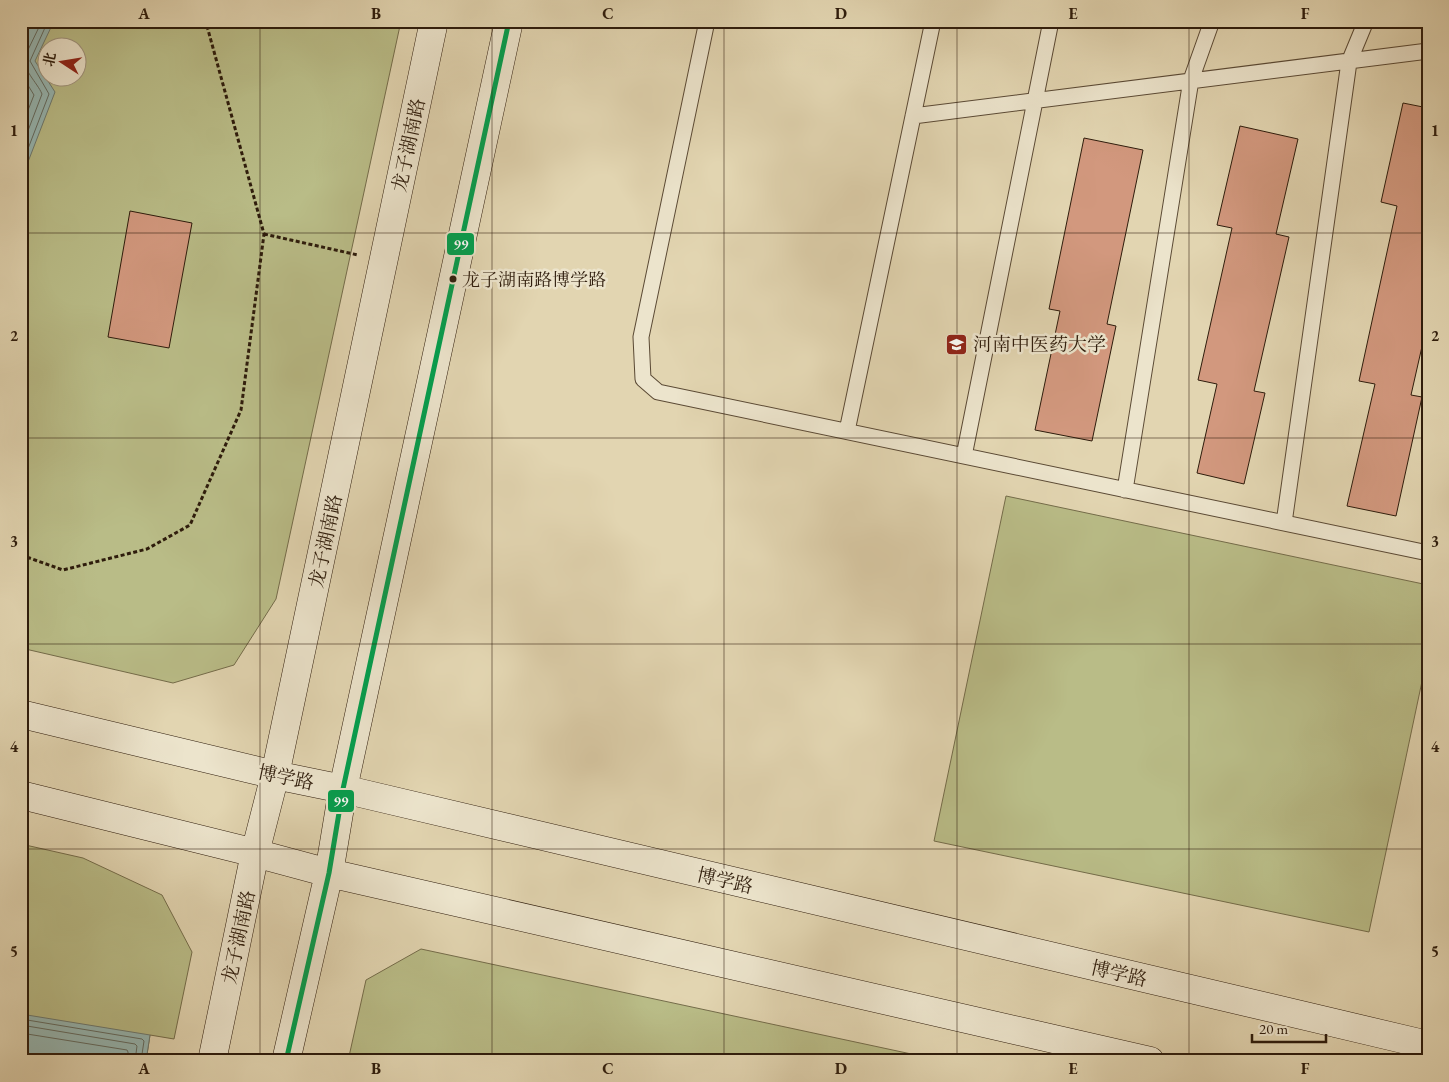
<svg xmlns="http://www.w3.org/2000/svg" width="1449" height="1082" font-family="'EB Garamond','Noto Serif SC',serif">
<rect width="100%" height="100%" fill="#e2d5b1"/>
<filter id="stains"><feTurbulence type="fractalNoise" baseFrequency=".004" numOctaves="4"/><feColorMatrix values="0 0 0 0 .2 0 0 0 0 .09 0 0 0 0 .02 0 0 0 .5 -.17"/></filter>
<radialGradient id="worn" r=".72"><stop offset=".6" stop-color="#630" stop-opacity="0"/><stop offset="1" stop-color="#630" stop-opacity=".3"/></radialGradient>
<path fill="#b9bc87" stroke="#746c4a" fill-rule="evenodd" d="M21 21H401L276 599 234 665 173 683 21 648ZM48 48H78V78H48Z
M1006 496 1428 585V653L1369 932 934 841Z
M21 844 83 858 162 895 192 952 174 1039 150 1035 146 1061H21Z
M421 949 944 1061H348L366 980Z"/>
<path fill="#96b7b3" stroke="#6c7970" d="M21 21H54L35 61 55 92 21 180Z
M21 1014 150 1035 146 1061H21Z"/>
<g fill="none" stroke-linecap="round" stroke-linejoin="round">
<path stroke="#626a60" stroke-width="1" d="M21 74 34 95 21 128
M21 149 42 94C37 82 22 70 25 56L42 21
M21 167 49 94 30 61 48 21
M21 1019 142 1039 144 1041 141 1061
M21 1025 135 1044 137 1046 135 1061
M21 1033 127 1050 128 1052V1061"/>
</g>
<path fill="#d2987e" stroke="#2e1c0c" d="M1403 103 1428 108V320L1411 395 1422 397 1396 516 1347 506 1375 384 1359 381 1397 206 1381 202Z
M1240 126 1298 139 1276 234 1289 237 1254 391 1265 393 1244 484 1197 473 1217 384 1198 380 1232 228 1217 225Z
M1084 138 1143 150 1107 324 1116 326 1092 441 1035 430 1060 311 1049 309Z
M130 211 192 223 169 348 108 337Z"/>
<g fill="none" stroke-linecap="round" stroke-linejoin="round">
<defs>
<path id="lane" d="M707 21 641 337 643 379 658 392 1428 553
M913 116 1428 51
M847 431 933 21
M964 456 1051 21
M1125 490 1191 80 1212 21
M1284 523 1349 62 1366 21"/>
<path id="secondary" d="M21 714 275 775 343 789 1428 1045
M21 795 255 853 329 873 1150 1061
M212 1061 255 853 275 775 434 21
M286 1061 329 873 343 789 509 21"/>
</defs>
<use href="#lane" stroke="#5b4a35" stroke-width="17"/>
<use href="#secondary" stroke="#2e1c0c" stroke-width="29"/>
<path stroke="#2e1c0c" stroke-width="3" stroke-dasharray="4 2.5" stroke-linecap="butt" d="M264 234 358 255
M21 555 63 570 147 549 190 525 241 410 264 234 207 26 204 21"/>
<use href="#lane" stroke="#ece4cc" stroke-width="15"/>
<use href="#secondary" stroke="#ece4cc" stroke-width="28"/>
<defs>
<path id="bus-1" d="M286 1061 329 873 343 789 509 21"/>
</defs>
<use href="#bus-1" stroke="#ece4cc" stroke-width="9"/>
<use href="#bus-1" stroke="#029f4e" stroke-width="5"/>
</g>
<path fill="none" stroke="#2e1c0c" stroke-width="1" stroke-opacity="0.55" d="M260 21V1061M492 21V1061M724 21V1061M957 21V1061M1189 21V1061M21 233H1428M21 438H1428M21 644H1428M21 849H1428"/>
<defs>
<symbol id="university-square" viewBox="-11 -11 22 22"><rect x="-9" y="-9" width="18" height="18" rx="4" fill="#8f2418" stroke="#ece4cc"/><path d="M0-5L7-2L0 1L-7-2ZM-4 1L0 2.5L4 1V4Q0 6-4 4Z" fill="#fff"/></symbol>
</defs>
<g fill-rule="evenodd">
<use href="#university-square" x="944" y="332" width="25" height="25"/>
</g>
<circle fill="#2e1c0c" stroke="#ece4cc" stroke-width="2" cx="453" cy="279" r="4.5"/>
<g text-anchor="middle" stroke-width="5" stroke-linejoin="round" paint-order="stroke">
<g font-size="18" fill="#2e1c0c" stroke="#ece4cc" text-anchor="start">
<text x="462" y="286">龙子湖南路博学路</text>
</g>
<g font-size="19" fill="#2e1c0c" stroke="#ece4cc">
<text transform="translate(408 145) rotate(-78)" y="7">龙子湖南路</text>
<text transform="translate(325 541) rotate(-78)" y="7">龙子湖南路</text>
<text transform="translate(286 777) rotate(12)" y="7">博学路</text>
<text transform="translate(725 880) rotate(13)" y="7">博学路</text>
<text transform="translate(238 937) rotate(-78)" y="7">龙子湖南路</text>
<text transform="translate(1119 973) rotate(13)" y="7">博学路</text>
</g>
<g font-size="19" fill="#2e1c0c" stroke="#ece4cc" text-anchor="start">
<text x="973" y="351">河南中医药大学</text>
</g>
</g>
<g stroke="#ece4cc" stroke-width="2">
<rect x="446" y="232" width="29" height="24" rx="5" fill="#029f4e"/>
<rect x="327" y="789" width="28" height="24" rx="5" fill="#029f4e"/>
</g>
<g font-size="14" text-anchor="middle" font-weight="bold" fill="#fff">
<text x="461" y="249">99</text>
<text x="341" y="806">99</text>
</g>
<rect width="1449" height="1082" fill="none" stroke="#e2d5b1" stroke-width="55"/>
<g transform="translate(62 62) rotate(282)"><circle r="24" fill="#ece4cc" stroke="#a0947f"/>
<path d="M0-4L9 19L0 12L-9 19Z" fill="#8f2418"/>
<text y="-8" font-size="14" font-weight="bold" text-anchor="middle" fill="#2e1c0c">北</text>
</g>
<path d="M1252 1034v8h74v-8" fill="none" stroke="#2e1c0c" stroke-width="2.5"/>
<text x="1259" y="1034" font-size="15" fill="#2e1c0c" stroke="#ece4cc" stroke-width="4" paint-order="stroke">20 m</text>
<rect x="28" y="28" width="1394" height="1026" fill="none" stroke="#2e1c0c" stroke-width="2"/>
<g font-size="16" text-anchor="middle" font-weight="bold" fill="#2e1c0c">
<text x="144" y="19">A</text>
<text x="376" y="19">B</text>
<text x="608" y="19">C</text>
<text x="841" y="19">D</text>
<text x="1073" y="19">E</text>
<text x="1305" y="19">F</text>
<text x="14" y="136">1</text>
<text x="1435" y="136">1</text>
<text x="14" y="341">2</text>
<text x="1435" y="341">2</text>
<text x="14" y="547">3</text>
<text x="1435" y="547">3</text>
<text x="14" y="752">4</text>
<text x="1435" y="752">4</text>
<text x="14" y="957">5</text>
<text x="1435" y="957">5</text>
<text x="144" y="1074">A</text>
<text x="376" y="1074">B</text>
<text x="608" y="1074">C</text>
<text x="841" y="1074">D</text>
<text x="1073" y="1074">E</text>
<text x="1305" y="1074">F</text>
</g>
<rect width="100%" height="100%" filter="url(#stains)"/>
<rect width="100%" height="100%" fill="url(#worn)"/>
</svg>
